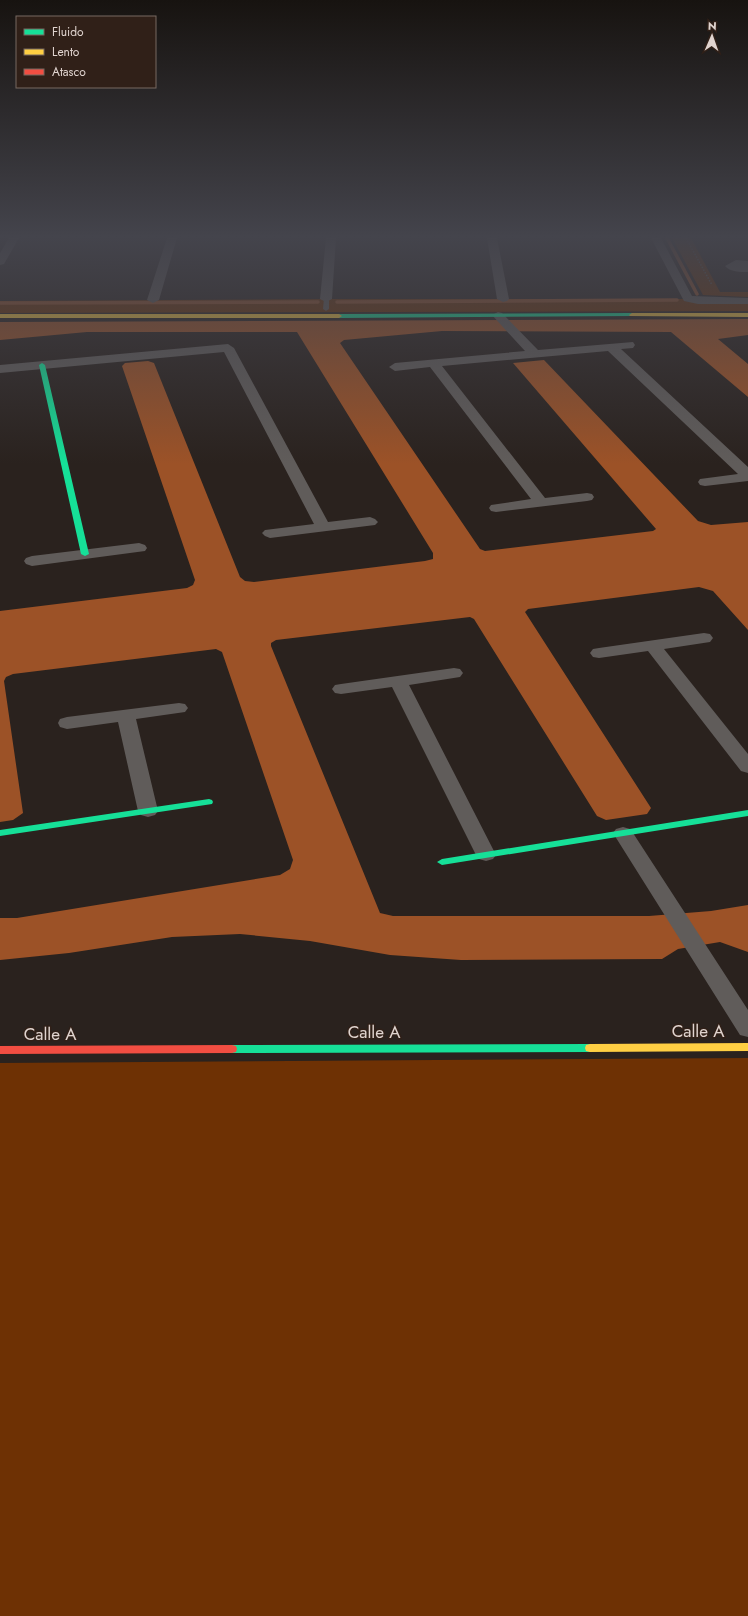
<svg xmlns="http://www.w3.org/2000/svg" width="748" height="1616" font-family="Jost,sans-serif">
<rect width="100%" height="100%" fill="#2a221e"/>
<path fill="#6e3104" d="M672 238H691L720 292H748V297L703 295Z
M326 299H684L688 302H748V311L0 313V301Z
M748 1058V1616H0V1063Z"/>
<path fill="#9c5227" d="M748 319V335L718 339 748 364V397L671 332 442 331 344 340 340 343 480 549 485 551 653 531 656 529 513 363 544 360 698 521 711 525 748 522V630L713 591 699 587 528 609 525 612 651 808 647 814 606 820 597 816 474 619 470 617 276 640 271 643V646L380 913 393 916H649L711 911 748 905V952L720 942 678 949 662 959 461 960 390 955 310 941 240 934 172 937 69 953 0 960V918H17L280 875 290 869 293 860 222 652 216 649 13 674 6 677 4 681 23 813 13 820 0 822V611L187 588 193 585 195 580 122 366 125 363 148 361 154 363 240 577 245 581 254 582 425 561 433 559V553L297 332H87L0 340V322Z"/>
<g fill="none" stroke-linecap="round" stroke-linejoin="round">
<path stroke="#9c5227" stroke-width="3.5" d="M667 238 697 294
M337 302 677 300
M0 303 318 302"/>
<path stroke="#635e5c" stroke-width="1.5" stroke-dasharray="1.5 1.5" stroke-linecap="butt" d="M686 238 712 285"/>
<path fill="#605c5a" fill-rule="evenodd" d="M324 298 329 299V309L326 311 323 309Z"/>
<path fill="#605c5a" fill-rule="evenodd" d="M9 238H19L4 264 0 265V253Z
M167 238H177L159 300 153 303 147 300Z
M326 238H336L332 299 326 302 320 299Z
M487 238H497L509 299 507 301 503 302 497 299Z
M651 238H661L692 296 748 298V304H698L684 301Z
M736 260 748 261V272C740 272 730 272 725 266Z
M498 312 502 313 538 350 633 342 635 345 633 348 621 349 748 467V481L705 486 700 485 698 482 700 479 738 474 608 351 442 366 545 498 587 493 592 494 594 497 592 500 587 501 496 512 491 511 489 508 491 505 531 499 430 367 395 371 389 367 395 363 525 351 492 315Z
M228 344 234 348 328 522 370 517 375 519 378 522 375 525 270 538 265 536 262 533 265 530 314 524 224 352 0 373V365Z
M139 543 145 545 147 548 145 551 32 566 26 564 24 561 26 558 32 556Z
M704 633 710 634 713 638 710 642 664 649 748 754V773L741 771 648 651 599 658 593 657 590 653 593 649 599 648Z
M454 668 460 669 463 673 460 677 409 685 496 855 493 859 486 861 479 859 476 855 392 687 341 694 335 693 332 689 335 685 341 684Z
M179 703 185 704 188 708 185 712 136 719 158 811 155 815 148 817 141 815 138 811 118 722 67 729 60 727 58 723 60 719 67 717Z
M623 827 630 829 633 833 748 1010V1037L740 1035 613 833 616 829Z"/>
<path fill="#16e098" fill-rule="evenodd" d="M632 313 635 315 634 316 339 318 336 316 339 314Z
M42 363 45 365 89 554 85 556 81 554 39 365Z
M209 799 212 800 213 802 212 804 0 836V830Z
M748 810V816L442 865 437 862 442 859Z
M590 1044 594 1045 595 1048 594 1051 590 1052 232 1053 228 1052 227 1049 228 1046 232 1045Z"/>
<path fill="#ffcf43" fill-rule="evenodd" d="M632 313H748V317L630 316 629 315Z
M0 314H339L342 316 339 318H0Z
M748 1043V1051L590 1052 586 1051 585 1048 586 1045 590 1044Z"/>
<path fill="#f24e42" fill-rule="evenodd" d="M232 1045 236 1046 237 1049 236 1052 232 1053 0 1054V1046Z"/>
</g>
<linearGradient id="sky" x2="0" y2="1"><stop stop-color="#171310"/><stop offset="0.51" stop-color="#44444c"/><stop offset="1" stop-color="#44444c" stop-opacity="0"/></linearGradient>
<rect width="748" height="464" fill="url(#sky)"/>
<g text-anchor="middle" stroke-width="3" stroke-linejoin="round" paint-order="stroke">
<g font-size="17" fill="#e0d4cf" stroke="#302018">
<text x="698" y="1037">Calle A</text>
<text x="374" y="1038">Calle A</text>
<text x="50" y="1040">Calle A</text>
</g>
</g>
<rect x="16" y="16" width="140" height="72" fill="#302018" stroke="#766861"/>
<rect x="24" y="29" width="20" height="6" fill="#16e098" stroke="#766861"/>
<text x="52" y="36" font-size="12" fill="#e0d4cf">Fluido</text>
<rect x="24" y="49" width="20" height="6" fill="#ffcf43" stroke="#766861"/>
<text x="52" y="56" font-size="12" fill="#e0d4cf">Lento</text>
<rect x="24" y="69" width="20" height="6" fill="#f24e42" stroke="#766861"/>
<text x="52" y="76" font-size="12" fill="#e0d4cf">Atasco</text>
<g transform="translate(712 36) rotate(2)" stroke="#302018" stroke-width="3" paint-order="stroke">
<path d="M0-3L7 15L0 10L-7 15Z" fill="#e0d4cf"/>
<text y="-6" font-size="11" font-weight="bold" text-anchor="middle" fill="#e0d4cf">N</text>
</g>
</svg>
